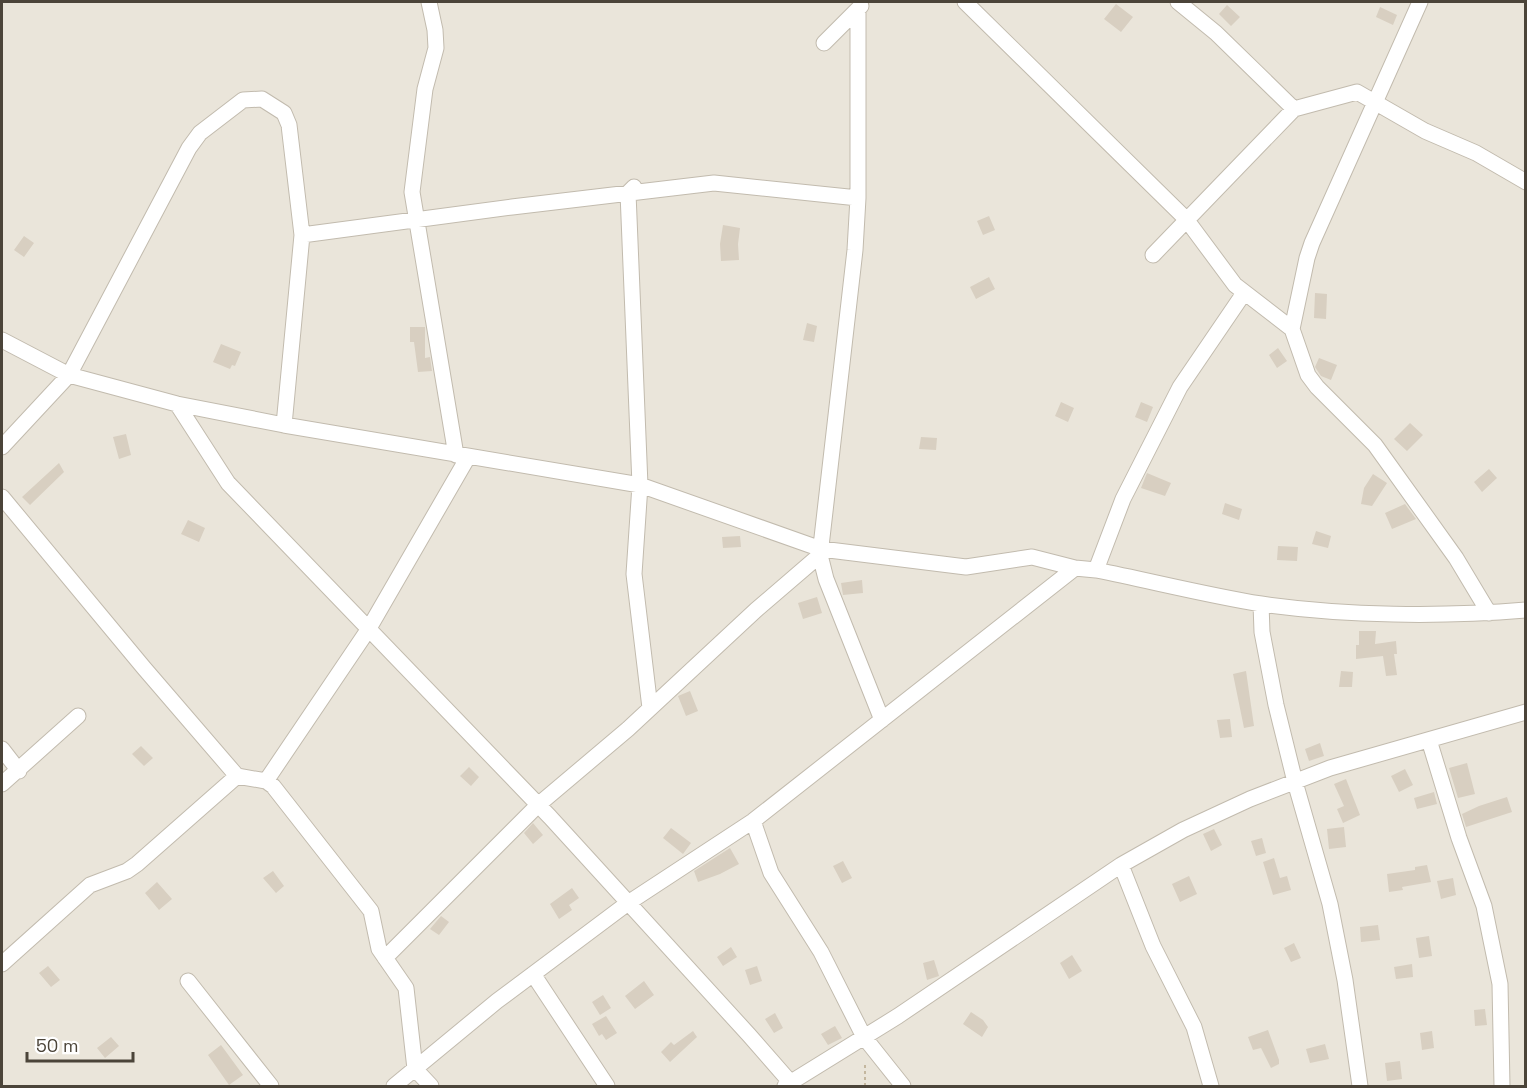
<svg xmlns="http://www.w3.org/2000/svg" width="1527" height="1088" font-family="'Space Grotesk',sans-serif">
<rect width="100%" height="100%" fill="#f6f3ec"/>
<path fill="#eae5da" d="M2 2H1525V1086H2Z"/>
<path fill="#d8cfc1" d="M1116 4 1133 17 1121 32 1104 19Z
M1227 5 1240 17 1231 26 1219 14Z
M1380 7 1397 15 1393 25 1376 17Z
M989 216 995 230 983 235 977 221Z
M723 225 740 228 738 244 739 260 721 261 720 244Z
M24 236 34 243 24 257 14 250Z
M989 277 995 289 976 299 970 287Z
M1315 293 1327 294 1326 319 1314 318Z
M807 323 817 326 814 342 803 340Z
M410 327H425V358L430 357 432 371 418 372 414 342H410Z
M221 344 241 352 235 366 232 365 230 369 213 362Z
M1278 348 1287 361 1277 368 1269 355Z
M1319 358 1337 365 1331 380 1321 376 1315 367Z
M1061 402 1074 408 1068 422 1055 416Z
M1141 402 1153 407 1147 422 1135 417Z
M1410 423 1423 435 1407 451 1394 439Z
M126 434 131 455 119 459 113 437Z
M921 437 937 438 936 450 919 449Z
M59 463 64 472 30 505 22 497Z
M1489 469 1497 478 1482 492 1474 482Z
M1147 473 1171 483 1165 496 1141 488Z
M1373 474 1387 483 1372 506 1361 504 1364 488Z
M1225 503 1242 509 1239 520 1222 514Z
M1405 504 1416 519 1392 529 1385 513Z
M188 520 205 528 199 542 181 534Z
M1316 531 1331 536 1328 548 1312 544Z
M740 536 741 547 723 548 722 537Z
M1278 546 1298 547 1297 561 1277 560Z
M862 580 863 593 843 595 841 583Z
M817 597 822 613 803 619 798 603Z
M1359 631H1376L1375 644 1396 641 1397 654H1394L1397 675 1386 676 1383 656 1356 659V645H1359Z
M1246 671 1254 726 1244 728 1233 674Z
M1341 671 1353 672 1352 687H1339Z
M690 691 698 711 686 716 678 696Z
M1230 719 1232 737 1220 738 1217 720Z
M1320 743 1324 756 1309 761 1305 749Z
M141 746 153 758 144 766 132 754Z
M1467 763 1475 794 1458 798 1449 768Z
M469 767 479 777 471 786 460 776Z
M1405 769 1413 785 1399 792 1391 776Z
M1346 779 1360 815 1343 823 1337 809 1344 806 1334 784Z
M1434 792 1437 804 1417 809 1414 798Z
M1507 797 1512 812 1466 827 1462 814 1479 806Z
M533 823 543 835 533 844 524 833Z
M1344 827 1346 847 1329 849 1327 829Z
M671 828 691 843 683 854 663 838Z
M1214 829 1222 845 1211 851 1203 834Z
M1262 838 1266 853 1256 856 1251 841Z
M730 848 739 864 720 874 698 882 694 871Z
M1274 858 1280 878 1287 876 1291 890 1273 895 1263 862Z
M843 861 852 878 842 883 833 866Z
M1427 865 1431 882 1402 887 1403 890 1389 892 1387 874 1415 870V867Z
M273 871 284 886 276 893 263 878Z
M1189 876 1197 894 1180 902 1172 884Z
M1453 878 1456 895 1441 899 1437 881Z
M157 882 172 899 159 910 145 893Z
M572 888 579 898 569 905 572 910 559 919 550 904Z
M441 916 449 922 439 935 430 929Z
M1378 925 1380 940 1361 942 1360 927Z
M1429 936 1432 956 1419 958 1416 938Z
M1294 943 1301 958 1291 962 1284 948Z
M731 947 737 957 723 966 717 957Z
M1072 955 1082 971 1069 979 1060 963Z
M934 960 939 976 927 980 923 963Z
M1412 964 1413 977 1396 979 1394 967Z
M48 966 60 980 51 987 39 973Z
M757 966 762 981 750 985 745 970Z
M644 981 654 995 635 1009 625 996Z
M603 995 611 1008 600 1015 592 1002Z
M1485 1009 1487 1025 1475 1026 1474 1010Z
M971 1012 983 1020 988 1027 982 1037 963 1024Z
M775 1013 783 1028 774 1033 765 1019Z
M606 1016 617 1033 606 1040 602 1034 599 1036 592 1024Z
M835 1026 842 1038 828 1045 821 1034Z
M1268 1030 1279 1060V1064L1271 1068 1261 1048 1253 1050 1248 1037Z
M693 1031 697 1037 670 1062 661 1052 671 1042 674 1045Z
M1432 1031 1434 1048 1422 1050 1420 1033Z
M111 1037 119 1046 105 1058 97 1048Z
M1325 1044 1329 1059 1310 1063 1306 1049Z
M221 1045 243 1075 229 1085 208 1055Z
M1400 1061 1402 1079 1387 1081 1385 1063Z"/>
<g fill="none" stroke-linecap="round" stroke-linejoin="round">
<defs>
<path id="minor" d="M429 2 435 30 436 48 425 89 412 192 456 455
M965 2 1186 219 1235 285 1292 329
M1178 2 1216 33 1294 109 1357 92 1425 131 1476 153 1526 182
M1420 2 1312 243 1307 258 1292 329 1308 375 1317 387 1375 445 1456 558 1489 613
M858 9V198L855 250 820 555 826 579 882 720
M824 43 861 6
M634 187 628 193 640 485 634 574 650 708
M302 235 512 207 714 183 858 198
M1153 255 1294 109
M2 340 69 375 177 404 284 425 640 485 821 549 966 567 1032 557 1075 568 1096 570C1151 581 1206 595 1261 604 1345 616 1442 617 1526 610
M177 404 228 483 550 817 749 1035 791 1083
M2 447 69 375 189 148 200 133 243 100 262 99 284 113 289 125 302 235 284 425
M2 497 144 668 237 776 266 781 273 786 371 911 379 949 406 988 415 1069 431 1086
M1096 570 1123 499 1180 387 1244 293
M1261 604 1262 632 1276 705 1295 782 1330 904 1345 980 1360 1086
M1429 740 1459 838 1484 906 1500 984 1502 1086
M2 749 19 771
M266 781 368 630 468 457
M2 784 78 716
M753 821 771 873 821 952 864 1037 903 1086
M1121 865 1153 946 1194 1027 1211 1086
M385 958 538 805 628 729 756 610 820 555
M2 964 90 885 127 871 137 864 237 776
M533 974 607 1086
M188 981 271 1086
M394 1086 497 1001 628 903 753 821 1075 568
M785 1086 898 1016 1121 865 1183 830 1250 799 1330 768 1526 712"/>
</defs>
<use href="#minor" stroke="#c2bbae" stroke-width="17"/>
<path stroke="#c4b79f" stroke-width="2" stroke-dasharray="3 3" stroke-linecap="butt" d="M865 1086V1062"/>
<use href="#minor" stroke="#fff" stroke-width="15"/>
</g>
<rect width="1527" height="1088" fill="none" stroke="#4b4439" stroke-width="6"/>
<path d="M27 1052v9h106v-9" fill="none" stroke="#4b4439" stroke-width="3"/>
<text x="36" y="1052" font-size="18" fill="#4b4439" stroke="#ffffff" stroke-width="4.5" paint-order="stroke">50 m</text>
</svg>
